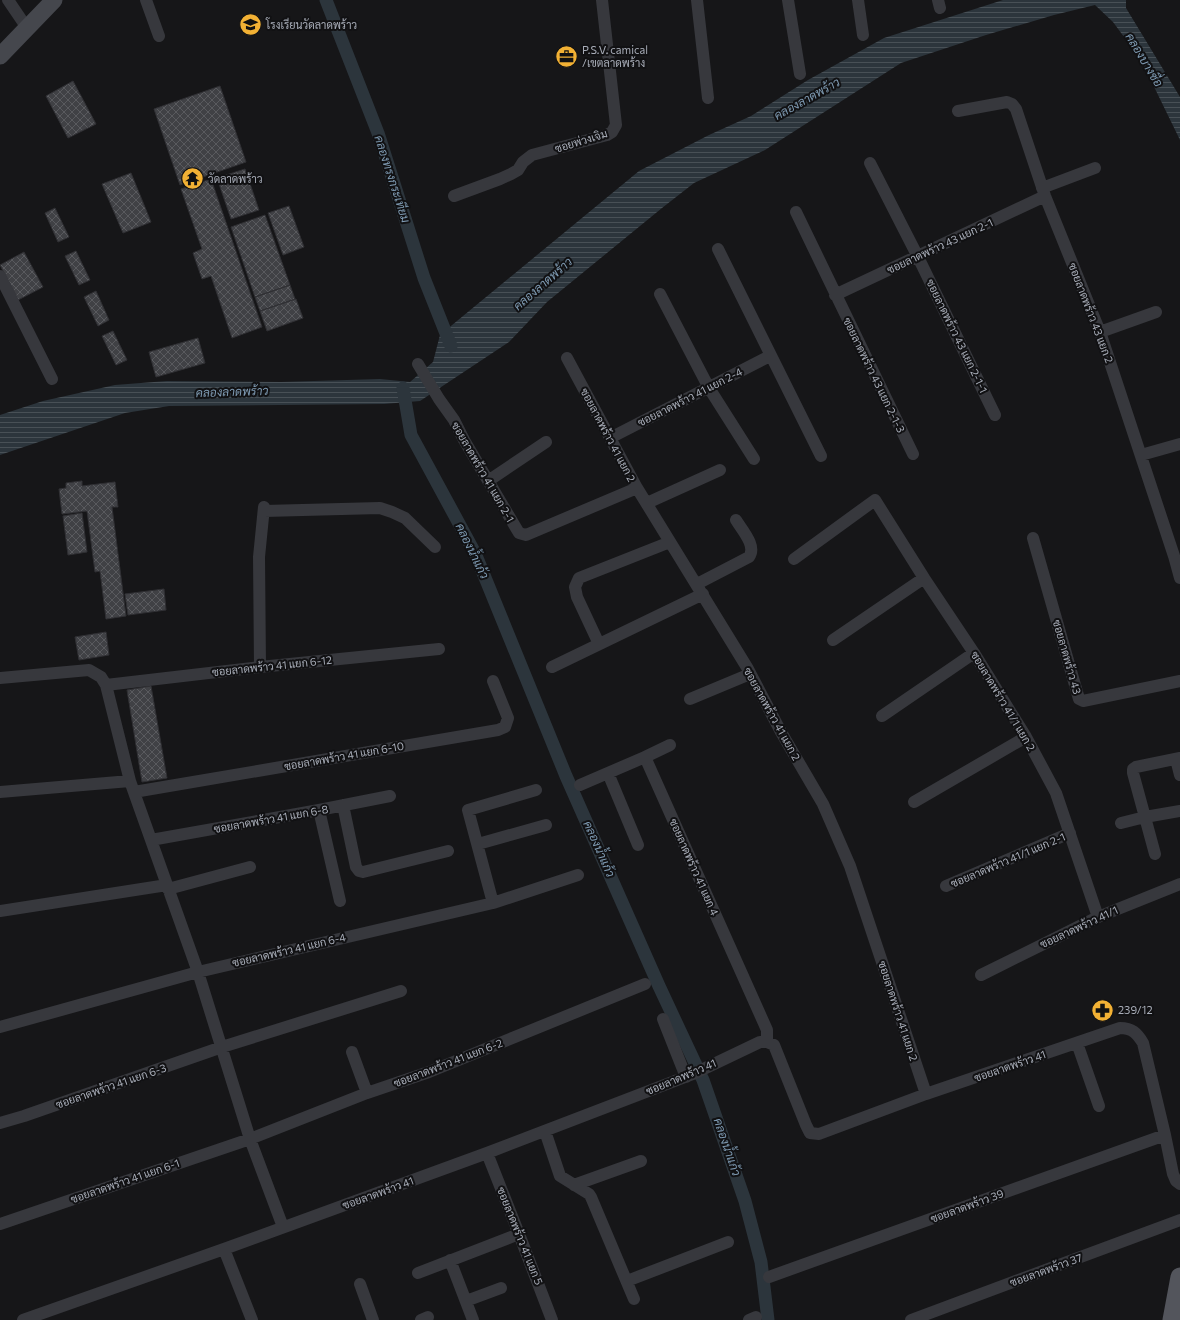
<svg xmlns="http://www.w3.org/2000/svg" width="1180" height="1320" font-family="Commissioner,Sarabun,sans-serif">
<defs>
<pattern id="water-rules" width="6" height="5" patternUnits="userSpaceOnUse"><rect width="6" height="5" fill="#2c353c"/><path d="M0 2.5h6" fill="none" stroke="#485056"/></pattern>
<pattern id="building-cross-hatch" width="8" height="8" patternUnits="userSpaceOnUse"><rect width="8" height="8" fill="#404145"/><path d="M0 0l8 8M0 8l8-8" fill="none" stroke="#595a5e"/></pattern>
</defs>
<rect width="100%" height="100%" fill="#161618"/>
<path fill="url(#water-rules)" d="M1003 0H1126V8L1180 97V140L1141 60 1113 22 1095 5 1054 15 986 35 901 63 765 150 694 183 662 208 547 302 509 342 420 401 384 404 169 406 125 413 0 455V415L43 401 115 385 167 381 281 382 380 379 410 382 433 362 440 335 639 171 709 135 751 116 808 80 884 38Z"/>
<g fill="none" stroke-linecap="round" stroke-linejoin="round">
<path stroke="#2c353c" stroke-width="13" d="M326 0 378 133 424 278 451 346
M403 388 411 435 475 553 566 776 659 986 703 1080 745 1201 761 1262 768 1320"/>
</g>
<path fill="url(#building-cross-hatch)" stroke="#303034" d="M73 81 96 124 68 138 46 96Z
M220 86 246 162 180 185 154 109Z
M245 169 259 210 231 219 217 178Z
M131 173 151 222 123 233 102 184Z
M211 179 262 327 232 338 211 276 202 279 193 253 202 249 181 189Z
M289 206 304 247 283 255 268 213Z
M55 208 69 237 58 242 45 213Z
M265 215 290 285 255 297 231 227Z
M76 251 90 280 79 285 65 256Z
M24 252 43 287 18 300 0 265Z
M290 285 295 299 260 311 255 297Z
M96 291 109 320 98 326 84 297Z
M296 299 303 318 267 331 260 311Z
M113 331 127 360 116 365 102 336Z
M198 338 205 363 156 377 149 352Z
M82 481V486L115 482 118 507H112L126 616 106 619 100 571 95 572 87 511 62 514 59 489 66 488V483Z
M82 513 87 552 68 555 63 516Z
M164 589 166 610 128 615 125 594Z
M106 632 109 655 79 660 75 637Z
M151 686 167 778 142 782 127 690Z"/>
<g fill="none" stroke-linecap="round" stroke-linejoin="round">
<path stroke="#37383d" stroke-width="12" d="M8 0 27 28
M146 0 159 36
M697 0 708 98
M788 0 800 74
M858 0 863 35
M938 0 940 8
M958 111 1007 102 1012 104 1016 109 1045 196 1100 332 1174 556 1180 578
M870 163 918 257 995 415
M1042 188 1095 168
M454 196 500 179 511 174 518 170 523 162 532 155 607 135 612 132 616 125 602 0
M796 212 913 454
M718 249 821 456
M0 276 52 379
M660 294 709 388 754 459
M835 295 1045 196
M1100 332 1156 312
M567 358 637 488 748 669 781 732 823 804 850 866 926 1094
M418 364 439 399 454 420 464 440 519 533 526 535 637 488
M610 438 770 356
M1141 455 1180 444
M488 481 546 442
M647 503 720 470
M264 511 380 508 392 512 405 518 435 547
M1033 538 1079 699 1083 701 1180 681
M794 559 875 500 924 578 974 653 1026 737 1056 793 1098 917
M697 584 749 557C757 546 742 530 736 520
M833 640 924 578
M599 644 577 597 575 587 579 578 670 542
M260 667 259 557 264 507
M552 667 703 594
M0 678 89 670 101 677 106 685 130 781 198 972 250 1139 283 1227
M106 685 260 667 439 649
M690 699 750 674
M882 716 974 653
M645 757 670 745
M1176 759 1180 775
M608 773 638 845
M580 785 645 757 767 1030V1042
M0 792 130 781
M134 792 498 730 505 727 508 718 493 681
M914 802 1026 737
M343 805 356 867 359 871 363 872 448 851
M319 810 340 901
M1121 823 1145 817 1180 811
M151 840 319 810 390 796
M478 844 546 825
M1155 854 1133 773V769L1136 767 1180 758
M946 886 1070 833
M168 889 250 867
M493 903 468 810 536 790
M0 911 167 885
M981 975 1098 917 1180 884
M663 1019 686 1077
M0 1027 198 972 493 903 578 875
M1077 1043 1099 1106
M352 1052 367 1093
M0 1123 24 1116 222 1047 401 991
M545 1131 560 1176 589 1194 591 1197 634 1299
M487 1153 519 1234 552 1320
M574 1185 641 1161
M0 1224 250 1139 367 1093 429 1072 645 984
M224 1249 252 1320
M450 1260 473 1320
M418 1273 519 1234
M769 1277 1165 1135
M627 1281 728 1242
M360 1284 373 1320
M466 1301 501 1288
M23 1320 224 1249 487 1153 693 1074 760 1042H767L774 1045 806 1125 810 1133 819 1134 926 1094 1120 1028C1132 1028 1137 1033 1143 1043L1165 1135 1173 1174 1176 1181 1180 1184
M421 1320 428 1317
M749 1320 756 1317
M911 1320 1180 1220"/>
<path stroke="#45474d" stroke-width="17" d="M0 56 54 0"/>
<path stroke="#53555c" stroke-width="19" d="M1172 1320 1180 1277"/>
</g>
<defs>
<symbol id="school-disc" viewBox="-11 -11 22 22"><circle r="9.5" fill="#f2b134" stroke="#111113"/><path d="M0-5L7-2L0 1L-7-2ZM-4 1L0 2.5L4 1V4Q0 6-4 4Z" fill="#111"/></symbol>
<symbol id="office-disc" viewBox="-11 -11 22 22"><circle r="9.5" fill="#f2b134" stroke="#111113"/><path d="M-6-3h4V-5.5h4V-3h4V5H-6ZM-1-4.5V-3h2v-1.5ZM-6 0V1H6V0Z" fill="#111"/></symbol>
<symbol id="temple-disc" viewBox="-11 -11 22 22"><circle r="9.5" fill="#f2b134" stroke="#111113"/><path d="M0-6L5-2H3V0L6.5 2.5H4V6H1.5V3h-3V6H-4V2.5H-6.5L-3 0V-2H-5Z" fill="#111"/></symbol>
<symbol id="pharmacy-disc" viewBox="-11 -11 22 22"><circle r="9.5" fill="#f2b134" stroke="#111113"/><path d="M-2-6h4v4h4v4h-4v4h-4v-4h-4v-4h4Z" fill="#111"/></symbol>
</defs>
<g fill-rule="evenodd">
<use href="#school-disc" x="238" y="12" width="25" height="25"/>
<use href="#office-disc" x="554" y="44" width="25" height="25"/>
<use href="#temple-disc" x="180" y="166" width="25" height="25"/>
<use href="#pharmacy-disc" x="1090" y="998" width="25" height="25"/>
</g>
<g text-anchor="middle" stroke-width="4" stroke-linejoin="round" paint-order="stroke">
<g font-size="11" fill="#a8adb8" stroke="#111113" text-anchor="start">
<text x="266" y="29">โรงเรียนวัดลาดพร้าว</text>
<text x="582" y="54">P.S.V. camical<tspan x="582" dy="13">/เขตลาดพร้าง</tspan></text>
<text x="208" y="183">วัดลาดพร้าว</text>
<text x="1118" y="1014">239/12</text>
</g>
<g font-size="11" fill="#a8adb8" stroke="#111113">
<text transform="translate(581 141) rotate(-17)" y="4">ซอยพ่วงเจิม</text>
<text transform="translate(940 246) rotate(-25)" y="4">ซอยลาดพร้าว 43 แยก 2-1</text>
<text transform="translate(1091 313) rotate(69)" y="4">ซอยลาดพร้าว 43 แยก 2</text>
<text transform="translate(957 336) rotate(64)" y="4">ซอยลาดพร้าว 43 แยก 2-1-1</text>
<text transform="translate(874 375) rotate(64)" y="4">ซอยลาดพร้าว 43 แยก 2-1-3</text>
<text transform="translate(690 397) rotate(-27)" y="4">ซอยลาดพร้าว 41 แยก 2-4</text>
<text transform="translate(608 435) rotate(62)" y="4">ซอยลาดพร้าว 41 แยก 2</text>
<text transform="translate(483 472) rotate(60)" y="4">ซอยลาดพร้าว 41 แยก 2-1</text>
<text transform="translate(1067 657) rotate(74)" y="4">ซอยลาดพร้าว 43</text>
<text transform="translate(272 666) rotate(-6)" y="4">ซอยลาดพร้าว 41 แยก 6-12</text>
<text transform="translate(1003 701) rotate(59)" y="4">ซอยลาดพร้าว 41/1 แยก 2</text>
<text transform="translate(772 714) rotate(61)" y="4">ซอยลาดพร้าว 41 แยก 2</text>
<text transform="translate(344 756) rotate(-10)" y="4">ซอยลาดพร้าว 41 แยก 6-10</text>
<text transform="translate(271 819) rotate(-10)" y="4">ซอยลาดพร้าว 41 แยก 6-8</text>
<text transform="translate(1008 860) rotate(-23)" y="4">ซอยลาดพร้าว 41/1 แยก 2-1</text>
<text transform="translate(694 867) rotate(66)" y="4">ซอยลาดพร้าว 41 แยก 4</text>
<text transform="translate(1079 927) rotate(-25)" y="4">ซอยลาดพร้าว 41/1</text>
<text transform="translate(289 950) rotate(-13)" y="4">ซอยลาดพร้าว 41 แยก 6-4</text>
<text transform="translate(898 1011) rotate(72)" y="4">ซอยลาดพร้าว 41 แยก 2</text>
<text transform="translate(448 1063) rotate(-21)" y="4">ซอยลาดพร้าว 41 แยก 6-2</text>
<text transform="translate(1010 1066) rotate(-19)" y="4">ซอยลาดพร้าว 41</text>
<text transform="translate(681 1077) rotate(-23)" y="4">ซอยลาดพร้าว 41</text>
<text transform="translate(111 1086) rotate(-19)" y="4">ซอยลาดพร้าว 41 แยก 6-3</text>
<text transform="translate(125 1181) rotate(-19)" y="4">ซอยลาดพร้าว 41 แยก 6-1</text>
<text transform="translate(378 1193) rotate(-20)" y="4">ซอยลาดพร้าว 41</text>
<text transform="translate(967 1206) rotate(-20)" y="4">ซอยลาดพร้าว 39</text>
<text transform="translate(520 1236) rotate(68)" y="4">ซอยลาดพร้าว 41 แยก 5</text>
<text transform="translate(1046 1270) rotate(-20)" y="4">ซอยลาดพร้าว 37</text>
</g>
<g font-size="12" font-style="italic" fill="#7f9bb3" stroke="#111113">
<text transform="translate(1144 60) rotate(59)" y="4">คลองบางซื่อ</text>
<text transform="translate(807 99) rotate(-29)" y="4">คลองลาดพร้าว</text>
<text transform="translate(392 179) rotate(72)" y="4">คลองทรงกระเทียม</text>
<text transform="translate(543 284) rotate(-41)" y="4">คลองลาดพร้าว</text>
<text transform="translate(232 392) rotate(-2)" y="4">คลองลาดพร้าว</text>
<text transform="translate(472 551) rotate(64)" y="4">คลองน้ำแก้ว</text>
<text transform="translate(599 849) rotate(66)" y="4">คลองน้ำแก้ว</text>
<text transform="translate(727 1147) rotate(71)" y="4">คลองน้ำแก้ว</text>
</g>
</g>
</svg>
